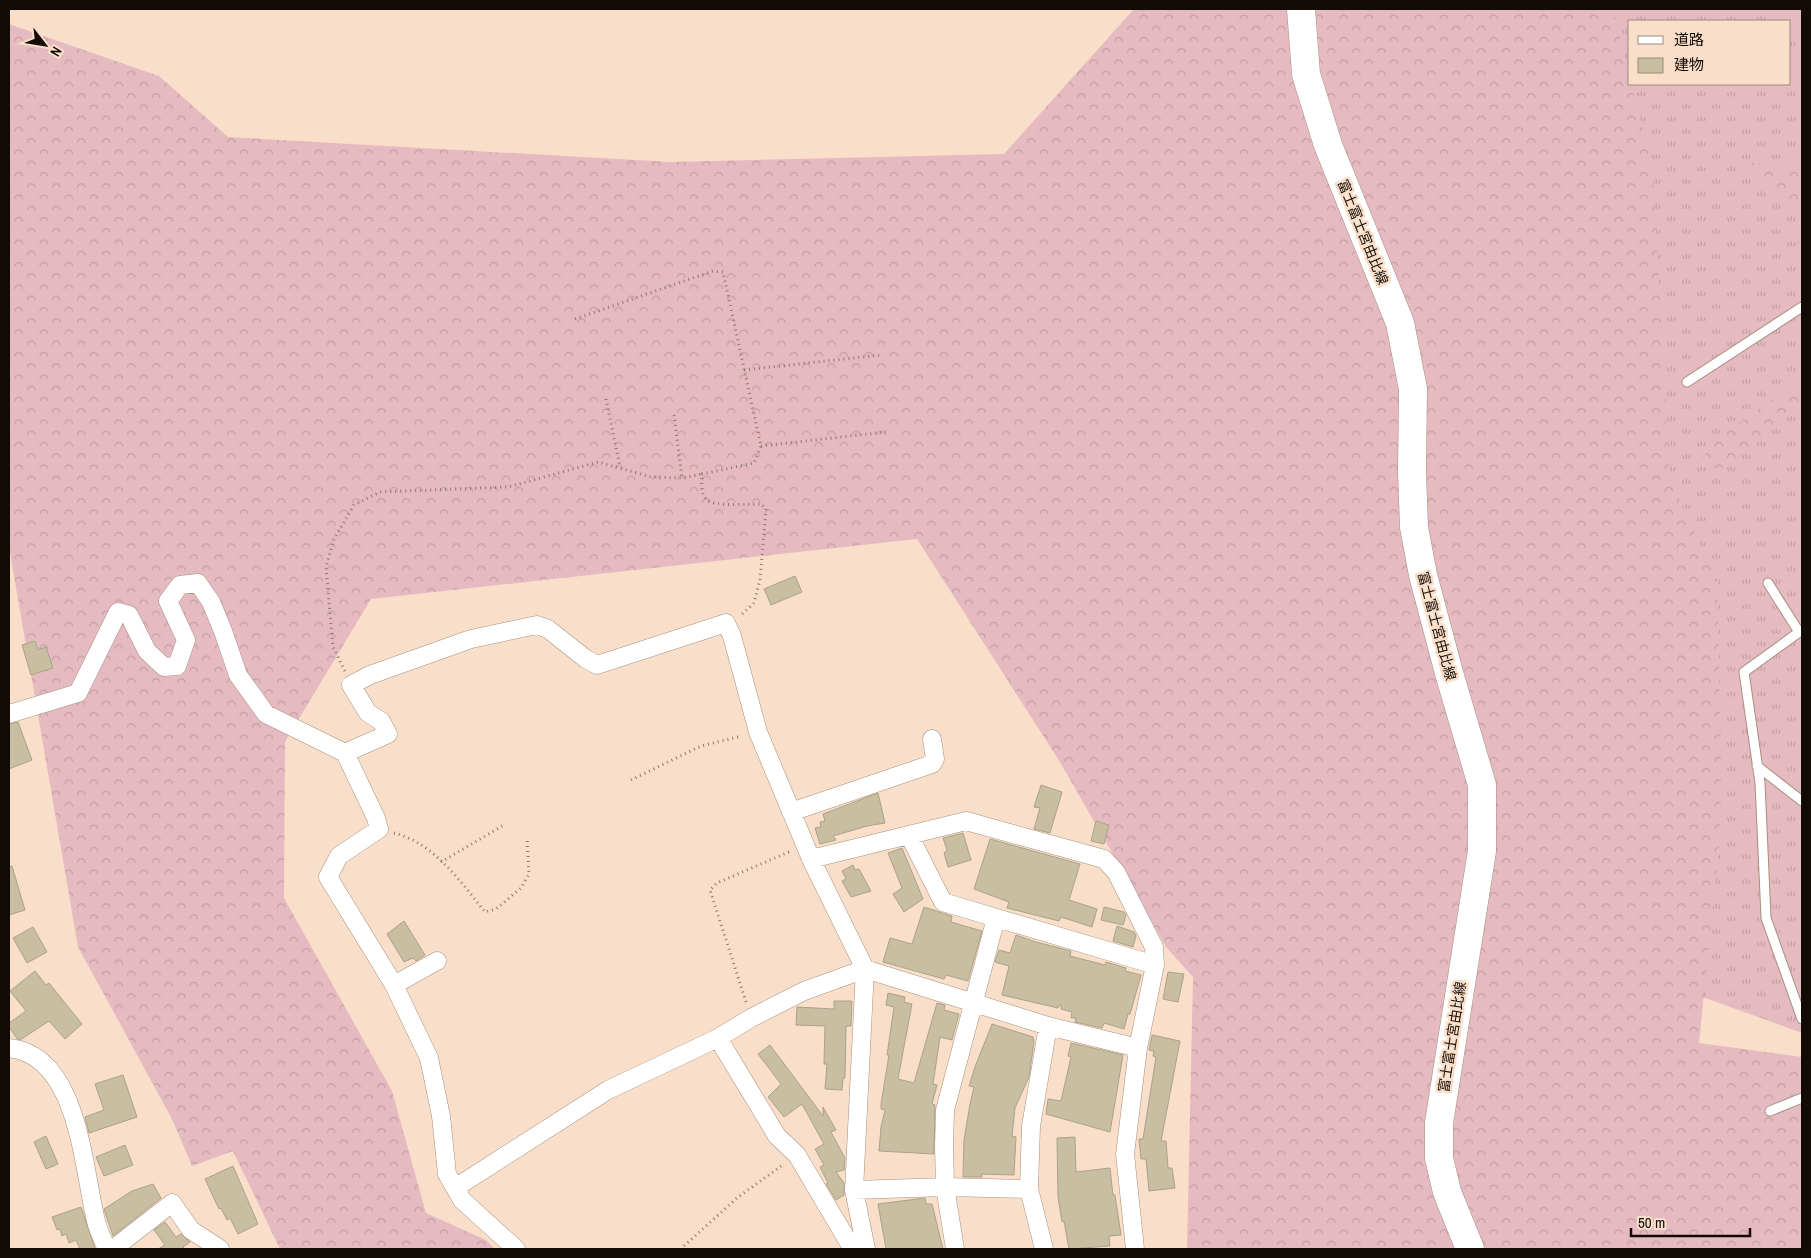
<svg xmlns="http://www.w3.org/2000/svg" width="1811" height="1258" font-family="'Archivo Narrow','Noto Sans JP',sans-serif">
<defs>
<pattern id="grass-tufts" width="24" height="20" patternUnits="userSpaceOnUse" patternTransform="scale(1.25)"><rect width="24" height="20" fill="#e5bac1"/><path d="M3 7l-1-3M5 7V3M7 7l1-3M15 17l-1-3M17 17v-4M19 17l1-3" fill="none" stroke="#c39fa4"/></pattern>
<pattern id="forest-crowns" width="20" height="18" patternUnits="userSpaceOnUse" patternTransform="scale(1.25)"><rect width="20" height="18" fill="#e5bac1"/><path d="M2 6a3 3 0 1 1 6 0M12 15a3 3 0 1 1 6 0" fill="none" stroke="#c39fa4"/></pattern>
</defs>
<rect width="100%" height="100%" fill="#f9dfca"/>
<path fill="url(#grass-tufts)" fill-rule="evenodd" d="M1581 9H1802V1033L1686 991ZM1630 21H1790V84H1630Z"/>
<path fill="url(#forest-crowns)" d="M1134 9H1612L1630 77V84H1631L1652 163 1670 478 1717 582 1721 748 1720 836 1699 1043 1802 1057V1249H1187L1193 977 1166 947 1060 762 917 539 371 599 285 742 284 898 392 1091 426 1213 486 1240 495 1249H280L233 1151 192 1166 172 1119 78 947 9 547V24L159 76 228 137 671 162 1004 154Z
M1740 160 1771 166 1802 167V259L1797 256 1798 205Z
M1802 384V411L1792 412 1719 470 1699 461 1723 435 1789 387Z"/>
<path fill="#e5bac1" d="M1766 9H1802V32L1790 33V21H1773L1766 14Z
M1790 50 1793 52 1800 62C1796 87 1786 94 1762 84H1790Z"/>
<path fill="#c8bea1" stroke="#aca186" d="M795 576 802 592 771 605 764 589Z
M35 641 38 650 46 647 53 668 31 675 22 645Z
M18 722 32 760 9 769V724Z
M1041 785 1062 792 1050 833 1034 829 1040 808 1034 807Z
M878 793 885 823 867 826 833 836 836 840 820 844 815 828 821 827 820 822 825 821 823 814Z
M1096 821 1109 825 1104 844 1091 841Z
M963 833 971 860 948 867 944 853 947 850 943 838Z
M990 839 1080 864 1069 900 1097 909 1092 927 1061 917 1059 921 1007 908 1009 902 974 889Z
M902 848 923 899 904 912 893 894 902 888 888 853Z
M853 865 855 870 859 869 871 891 851 897 842 881 846 879 842 871Z
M12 866 25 910 9 915V867Z
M924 907 952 916 951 922 982 931 968 981 946 975 944 979 883 962 890 938 912 944Z
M1104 907 1124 912 1126 915 1123 925 1101 920Z
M404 921 425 955 416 961 413 958 404 962 387 934Z
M1117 926 1134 932 1136 936 1133 947 1113 941Z
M33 927 47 952 27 963 13 938Z
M1016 935 1036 942 1071 951 1070 956 1105 965 1106 962 1126 968 1125 971 1141 975 1130 1014H1128L1124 1029 1104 1023 1102 1028 1075 1022 1076 1018H1071L1072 1012 1061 1009V1005H1059L1058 1008 1002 995 1009 966 995 962 999 950 1010 953Z
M35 971 46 985 49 983 82 1024 65 1039 49 1021 20 1040H18L9 1027V1023L26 1011 10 991Z
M1168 972 1184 974 1178 1002 1163 999Z
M888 993 905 997 904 1002 912 1004 898 1079 914 1083 937 1003 945 1005 944 1010 959 1014 952 1040 940 1037 933 1084 937 1085 932 1104 935 1105 934 1154 879 1151 881 1127 885 1110 881 1109V1104L889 1055H887L894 1007 886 1005Z
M834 1001H852L851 1026H846L845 1078H843L842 1090 825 1089 827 1064H824L825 1026 796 1025 797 1007 834 1009Z
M992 1024 1033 1037 1034 1042 1029 1077 1015 1108 1012 1136 1016 1137 1014 1175 982 1174V1177H963L964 1140 970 1104 974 1087 969 1086 975 1067Z
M1152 1035 1180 1041 1161 1141H1166L1168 1168H1172L1175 1188 1149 1191 1146 1159H1141L1139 1139H1143L1156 1057 1153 1056 1154 1051 1149 1050Z
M1071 1043 1123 1055 1110 1132 1046 1114 1048 1099 1061 1101 1071 1057 1068 1056Z
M770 1045 823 1116V1107L836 1130 831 1132 845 1158 844 1170 836 1172 844 1183V1195L836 1200 826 1184 828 1183 820 1167 824 1165 815 1149 824 1144 802 1104 784 1117 768 1097 781 1084 758 1054Z
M123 1075 137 1117 89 1133 85 1117 104 1110 95 1084Z
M46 1136 58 1164 46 1169 34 1142Z
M1075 1137 1076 1172 1110 1168 1113 1195H1115L1121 1235 1109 1236 1110 1246 1069 1249 1064 1221 1062 1222 1058 1197 1057 1138Z
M125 1145 133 1165 104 1176 96 1157Z
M233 1166 258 1224 238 1234 230 1218 227 1220 221 1208 219 1209 205 1179Z
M153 1184 161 1198 113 1236 104 1209 132 1191Z
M925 1198 926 1204H932L943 1249H886L878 1204Z
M81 1207 95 1248 93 1249H80L76 1240 69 1243 66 1234 62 1236 60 1229 57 1230 52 1217Z
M165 1222 176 1237 181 1234 190 1242 183 1247 185 1249H158L165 1245 154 1230Z"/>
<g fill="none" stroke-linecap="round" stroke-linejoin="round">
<defs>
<path id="lane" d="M1687 382 1802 307
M1768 583 1799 632
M1802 630 1744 672 1760 783 1766 918 1802 1019
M1757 766 1802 801
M1770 1111 1802 1098"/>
<path id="street" d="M9 714 78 693 118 612 129 615 147 651 164 667 177 666 186 640 168 601 180 585 198 583 211 602 223 631 238 675 266 714 345 753 376 818 379 829 339 856 328 877 394 985 429 1058 441 1116 447 1174 462 1200 516 1249
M345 753 388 734 381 721 368 713 351 685 370 675 471 639 537 625 548 629 586 659 597 665 726 623 732 636 758 732 811 859 865 969 854 1190 866 1249
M791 812 932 764 935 759 932 739
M909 835 943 902 1155 965
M811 859 966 821 1104 859 1116 872 1154 947 1155 965 1138 1048 1125 1154 1135 1249
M394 985 437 961
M718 1038 777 1136 797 1155 852 1248 854 1249
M9 1048C79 1055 83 1169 96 1221 98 1230 103 1240 107 1249
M455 1188 608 1090 718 1038 751 1018 804 991 865 969 1048 1026 1138 1048
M854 1190 945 1187 1029 1189
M113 1249 172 1203 191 1230 220 1249
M955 1249 945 1187 944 1146 945 1110 996 918
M1044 1249 1029 1189 1031 1126 1048 1026"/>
<path id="primary" d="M1301 9 1306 74 1328 145 1400 323 1413 389 1412 472 1414 527 1423 575 1449 673 1482 785V851L1439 1123V1158L1447 1192 1470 1249"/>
</defs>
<use href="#lane" stroke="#a7907c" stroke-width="11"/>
<use href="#street" stroke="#a7907c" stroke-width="19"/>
<use href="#primary" stroke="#a7907c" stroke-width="29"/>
<path stroke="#8a796b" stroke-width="3" stroke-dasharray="1 4" stroke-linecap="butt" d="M575 319 713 271 723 272 761 446 754 463 702 474C702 482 700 493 707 500 714 507 750 504 761 504L766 509 760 580 754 603 740 616
M744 370 881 355
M606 399 620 467
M674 415 682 478
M761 446 886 432
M345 671 333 647 326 567 334 539 354 505 380 492 508 487 598 462 651 477 682 478 702 474
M631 780 701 746 742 736
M394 833C434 843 460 881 485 912L496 909 521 888 529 874 527 838
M441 862 504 825
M746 1002 710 890 717 883 791 851
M684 1246 737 1198 784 1164"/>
<use href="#lane" stroke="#fff" stroke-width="9"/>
<use href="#street" stroke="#fff" stroke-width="18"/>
<use href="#primary" stroke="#fff" stroke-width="28"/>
</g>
<g text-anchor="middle" stroke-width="5" stroke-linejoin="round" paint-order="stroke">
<g font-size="14" fill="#120a04" stroke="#f9dfca">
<text transform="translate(1363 232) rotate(68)" y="5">富士富士宮由比線</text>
<text transform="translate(1437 626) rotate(75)" y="5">富士富士宮由比線</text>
<text transform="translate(1452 1037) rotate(-81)" y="5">富士富士宮由比線</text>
</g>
</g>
<rect width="1811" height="1258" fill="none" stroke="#120a04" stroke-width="20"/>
<rect x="1628" y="20" width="162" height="65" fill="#f9dfca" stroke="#9d8a7b"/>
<rect x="1638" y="36" width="25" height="8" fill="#ffffff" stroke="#9d8a7b"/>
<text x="1674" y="45" font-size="15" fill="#120a04">道路</text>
<rect x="1638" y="58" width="25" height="15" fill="#c8bea1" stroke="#9d8a7b"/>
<text x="1674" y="70" font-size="15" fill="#120a04">建物</text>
<g transform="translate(45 45) rotate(121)" stroke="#f9dfca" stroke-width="4" paint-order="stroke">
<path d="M0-4L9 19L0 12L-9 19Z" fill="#120a04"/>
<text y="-8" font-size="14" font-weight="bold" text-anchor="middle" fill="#120a04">N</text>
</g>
<path d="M1631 1228v8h119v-8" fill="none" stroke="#120a04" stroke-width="2.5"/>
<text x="1638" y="1228" font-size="15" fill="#120a04" stroke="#f9dfca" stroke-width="4" paint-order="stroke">50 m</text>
</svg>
